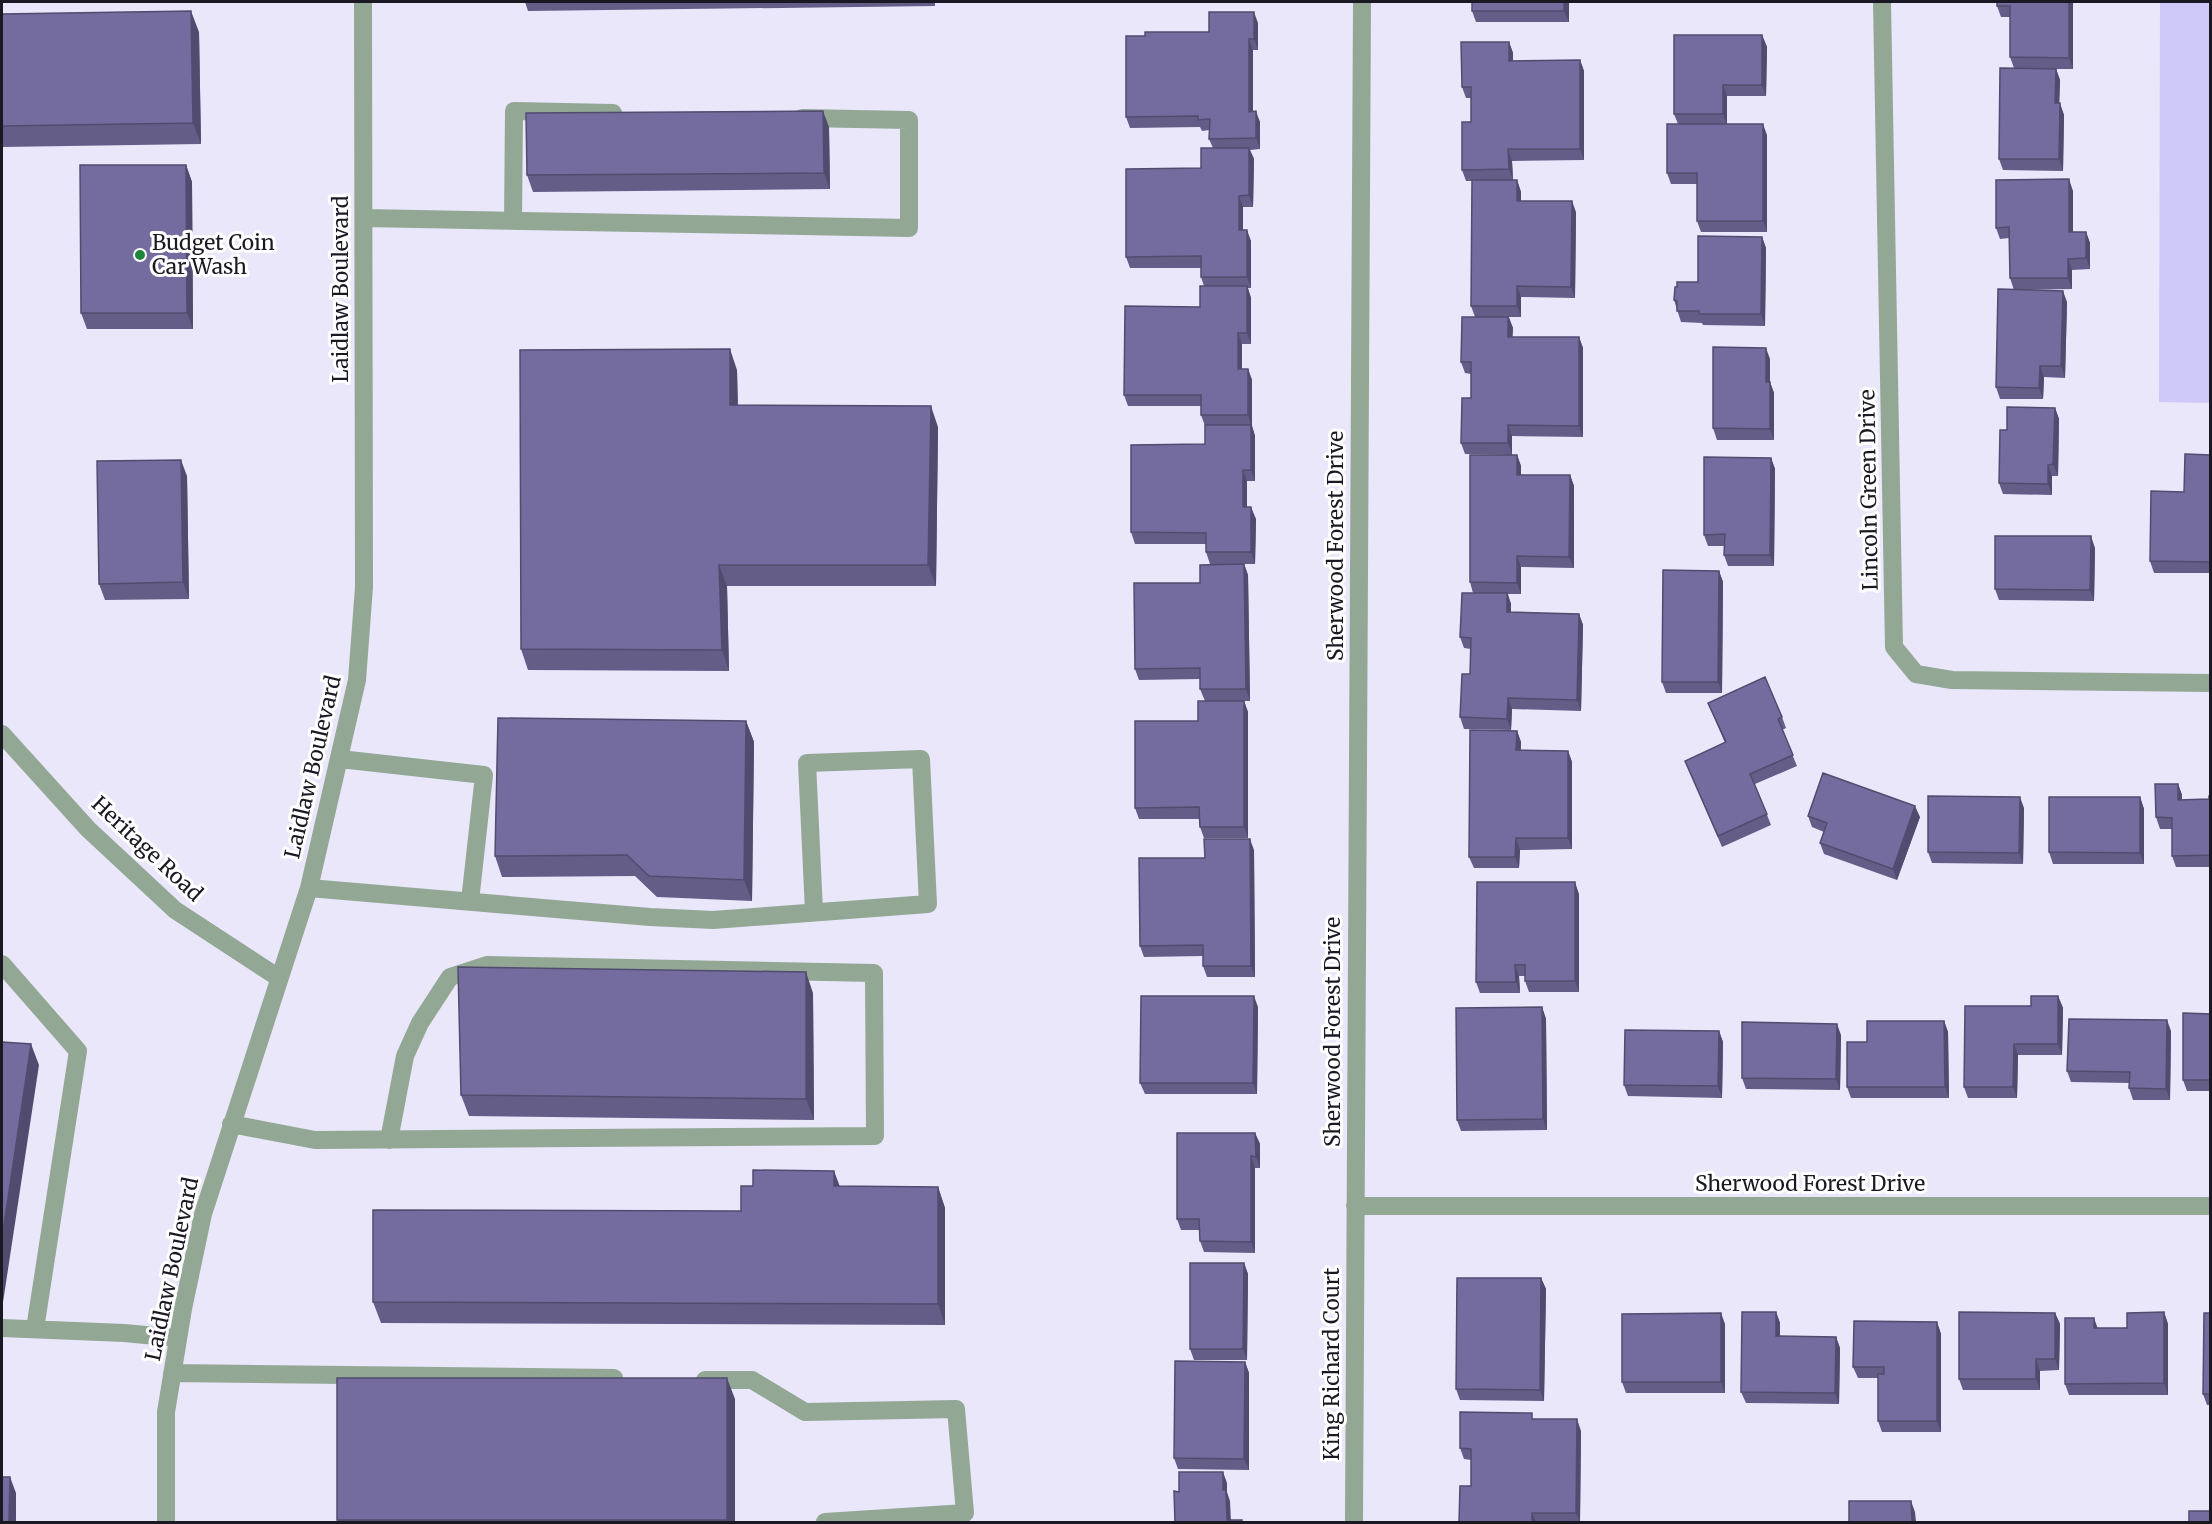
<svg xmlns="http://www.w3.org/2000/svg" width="2212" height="1524" font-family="Merriweather,serif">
<rect width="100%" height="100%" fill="#eae7fb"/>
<path fill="#cfc9f7" d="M2160 2H2210V403L2159 402Z"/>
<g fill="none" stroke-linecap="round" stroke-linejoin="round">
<path stroke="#93a795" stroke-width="18" d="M1882 2 1894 647 1916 674 1952 680 2210 683
M364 218 909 228V120L802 118
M513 221 514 111 613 113
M2 734 88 829 175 910 279 978
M340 759 484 775 470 901
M309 888 650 917 713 920 928 904 921 759 807 763 814 911
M2 964 78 1051 35 1329
M231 1124 315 1140 875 1136 874 973 487 965 450 977 420 1023 405 1056 389 1140
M1355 1206H2210
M2 1328 124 1333 178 1338
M172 1373 614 1378
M705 1380H752L805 1412 956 1409 965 1513 825 1522
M166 1522V1412L183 1309 203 1214 309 888 357 680 364 587 363 2
M1354 1522 1362 2"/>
</g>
<path fill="#645d88" d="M525 2H935V6L528 11Z
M1472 2H1569V22H1476L1472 11Z
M2073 2V69H2051H2056L2060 80 2059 103 2064 115 2063 171 2003 170 1999 159 2014 68 2010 57V17H2001L1997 6Z
M2 14 199 32 201 144 2 147Z
M1258 23V50H1253V111L1260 122V149L1250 150 1254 159 1253 207H1243V230L1251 241V288H1248L1251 298V344H1242V369H1248L1252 380V426L1255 436V481H1247V507L1256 519 1255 564H1210L1206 552V544H1135L1131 532 1205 444V426L1201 415V406H1128L1124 395 1200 307 1204 286 1201 277V268H1130L1126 257 1201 168 1213 148 1209 139V130L1202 131 1200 127 1130 128 1126 117 1145 36 1209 32Z
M1762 35 1767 47 1766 96H1727V124L1767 135V232H1701L1697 221V184H1671L1667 173 1678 124 1674 114Z
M1509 42 1513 53V61L1580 60 1584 71V160L1512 161 1513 180H1517L1521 192V201L1576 212 1575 298 1521 297V317H1509L1513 328 1512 337H1579L1583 348V437L1512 436V455L1465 454 1461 443 1471 398V374L1465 373 1461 362 1475 317 1471 306 1472 181H1466L1462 170 1471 122V98H1466L1462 87Z
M829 127 830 189 533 192 527 175Z
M186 165 192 182 193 329H87L81 313Z
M2073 191V232H2086L2090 243V269L2072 270V289L2014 290 2010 278 2009 238 2000 239 1996 228Z
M1762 237 1766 248 1765 326 1703 325 1702 323 1681 322 1674 300 1677 287 1698 282Z
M2067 302 2065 378 2044 377 2043 399H2000L1996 387Z
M1770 359V382L1774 393V440H1717L1713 428Z
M737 370 738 405 938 427 936 586H727L729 671 528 670 521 649Z
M2055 408 2059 419 2058 476H2052V495L2003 494 1999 483 2007 430Z
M1517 455 1521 466V475H1570L1574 486V568L1521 567V594H1508L1511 604V612L1579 614 1583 625 1581 711 1512 709 1511 730 1464 729 1460 717 1470 674 1471 649 1464 648 1460 637 1473 593 1470 582Z
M2211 455V573H2154L2150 561 2184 492Z
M1771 458 1775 469 1774 566H1728L1724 555V546H1708L1704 535Z
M187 476 189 599 105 600 99 584Z
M2095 548 2094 601 1999 600 1995 589Z
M1244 564 1248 575 1250 701H1205L1200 689V679L1139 680 1135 669Z
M1719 571 1723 582 1722 693H1666L1662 682Z
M1244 701 1248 712V838H1204L1200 827 1199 819H1139L1135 808 1198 721Z
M1708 703 1782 717 1786 728 1782 730 1797 766 1755 784 1771 825 1722 847 1685 761 1725 743Z
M746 721 754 742 752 901 657 897 635 876 502 877 495 856Z
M1517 731 1521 742V751H1568L1572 762V849L1520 850 1519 868H1474L1469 857Z
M2178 784 2182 795V800L2209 799 2211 796V867H2176L2172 856V829H2160L2156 817Z
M2140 797 2144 809V864H2053L2049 852Z
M2024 808 2023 864 1932 863 1928 852Z
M1808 816 1920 817 1897 880 1824 854 1820 843 1824 832 1812 827Z
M1254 850 1255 977H1207L1203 966V956L1144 957 1140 946 1205 858Z
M1579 894V992H1529L1525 981V976H1519L1520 993H1480L1476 982Z
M813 993 814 1120 469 1116 461 1095Z
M2058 996 2063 1008 2062 1055H2018L2017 1098H1968L1964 1087 2031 1006Z
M1258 1007 1257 1094H1145L1140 1083Z
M1542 1007 1546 1019 1547 1130 1461 1131 1457 1120Z
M2211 1014V1091H2187L2183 1080Z
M1944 1021 1948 1032 1949 1098H1851L1847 1087 1867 1042Z
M1719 1031 1723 1042 1722 1098 1628 1096 1624 1085Z
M2171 1031 2170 1100H2133L2129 1088V1083L2071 1082 2067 1071Z
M1841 1035 1840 1090 1746 1089 1742 1078Z
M1255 1133 1260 1144V1168H1255V1253L1204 1252 1200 1241 1199 1230H1181L1177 1219Z
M753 1186 938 1187 945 1208V1325L381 1323 373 1302 741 1211Z
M1244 1263 1248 1274 1247 1360H1194L1190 1349Z
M1541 1278 1546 1289 1544 1401 1460 1400 1456 1389Z
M1776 1312 1780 1323V1336L1836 1337 1840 1348 1839 1404 1746 1403 1741 1392Z
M2164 1312 2168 1324V1395H2069L2065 1384 2098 1328H2127Z
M2055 1313 2060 1324 2059 1370 2040 1371V1390H1963L1959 1379Z
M2211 1313V1405H2207L2203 1394Z
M1937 1322 1941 1334V1432H1882L1878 1421V1378H1858L1853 1367Z
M1725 1324V1393H1626L1622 1382Z
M1245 1362 1249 1373V1470L1178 1469 1174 1458Z
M735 1399V1522H338L337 1520Z
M1534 1419 1581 1431 1580 1522H1459L1460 1486H1471V1460L1464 1459 1460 1448Z"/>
<path fill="#514c6f" d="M1564 2H1569V22L1564 11Z
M2069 2H2073V69L2069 58Z
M191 11 199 32 201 144 193 123Z
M1254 12 1258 23V50L1254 39Z
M1762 35 1767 47 1766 96 1762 85Z
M1249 39 1253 50V123L1249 112Z
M1509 42 1513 53V72L1509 61Z
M1580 60 1584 71V160L1580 149Z
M2056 69 2060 80 2059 114 2055 103Z
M1723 85 1727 96V125L1723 114Z
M2060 103 2064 115 2063 171 2059 159Z
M823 111 829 127 830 189 824 173Z
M1256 111 1260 122V149L1256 138Z
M1763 124 1767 135V232L1763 221Z
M1249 148 1254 159 1253 207 1249 195Z
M1508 149 1512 161 1513 180 1509 169Z
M186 165 192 182 193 329 187 313Z
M2069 179 2073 191V243L2069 232Z
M1517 180 1521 192V212L1517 201Z
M1239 196 1243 207V241L1239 230Z
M1572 201 1576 212 1575 298 1571 287Z
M1247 230 1251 241V288L1247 277Z
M2086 232 2090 243V269L2086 258Z
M1762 237 1766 248 1765 326 1761 314Z
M2068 259 2072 270V289L2068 278Z
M1247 286 1251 298V344L1247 333Z
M1517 286 1521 297V317L1517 306Z
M2063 291 2067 302 2065 378 2061 366Z
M1508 317 1513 328 1512 348 1508 337Z
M1238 333 1242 344V380L1238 369Z
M1579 337 1583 348V437L1579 426Z
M1766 348 1770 359V387V382L1774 393V440L1770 429 1766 382Z
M730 349 737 370 738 426 730 405Z
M2040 366 2044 377 2043 399 2039 388Z
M1248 369 1252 380V426L1255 436V481L1251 470V425L1248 415Z
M931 406 938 427 936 586 928 565Z
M2055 408 2059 419 2058 476 2053 464Z
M1508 425 1512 436V455L1508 443Z
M1517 455 1521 466V486L1517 475Z
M1771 458 1775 469 1774 566 1770 555Z
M181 460 187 476 189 599 183 582Z
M2048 465 2052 476V495L2048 484Z
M1243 470 1247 481V519L1243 507Z
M1570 475 1574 486V568L1569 557Z
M1251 507 1256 519 1255 564 1251 552Z
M2091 536 2095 548 2094 601 2090 590Z
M1517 556 1521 567V594L1517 583Z
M1244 564 1248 575 1250 701 1246 689Z
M719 565 727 586 729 671 722 650Z
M1719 571 1723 582 1722 693 1718 682Z
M1507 593 1511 604V623L1507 612Z
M1579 614 1583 625 1581 711 1577 700Z
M1508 698 1512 709 1511 730 1507 719Z
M1244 701 1248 712V838L1244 827Z
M746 721 754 742 752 901 744 880Z
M1517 731 1521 742 1520 762 1516 750Z
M1568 751 1572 762V849L1568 838Z
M2178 784 2182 795V811L2178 800Z
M2020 797 2024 808 2023 864 2019 853Z
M2140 797 2144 809V864L2140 853Z
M1915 806 1920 817 1897 880 1893 869Z
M1516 838 1520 850 1519 868 1515 857Z
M1250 839 1254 850 1255 977 1251 966Z
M1575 882 1579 894V992L1575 981Z
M1515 965 1519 976 1520 993 1516 982Z
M806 972 813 993 814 1120 806 1099Z
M1254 996 1258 1007 1257 1094 1253 1083Z
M2058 996 2063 1008 2062 1055 2058 1044Z
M1542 1007 1546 1019 1547 1130 1543 1119Z
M2167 1020 2171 1031 2170 1100 2166 1089Z
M1944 1021 1948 1032 1949 1098 1945 1087Z
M1837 1024 1841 1035 1840 1090 1836 1079Z
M1719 1031 1723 1042 1722 1098 1718 1086Z
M31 1044 39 1065 2 1309V1238Z
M2014 1044 2018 1055 2017 1098 2013 1087Z
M1255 1133 1260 1144V1168L1256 1157Z
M1251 1156 1255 1168V1253L1251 1242Z
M834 1171 842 1192 834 1186Z
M938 1187 945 1208V1325L938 1304Z
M1244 1263 1248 1274 1247 1360 1243 1349Z
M1541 1278 1546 1289 1544 1401 1540 1390Z
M1776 1312 1780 1323V1347L1776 1336Z
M2164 1312 2168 1324V1395L2164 1383Z
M1721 1313 1725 1324V1393L1721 1382Z
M2055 1313 2060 1324 2059 1370 2055 1359Z
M2094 1318 2098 1329 2094 1328Z
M1937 1322 1941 1334V1432L1937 1421Z
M1836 1337 1840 1348 1839 1404 1835 1393Z
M2036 1359 2040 1371V1390L2036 1379Z
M1245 1362 1249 1373V1470L1244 1459Z
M727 1378 735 1399V1522H728L727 1520Z
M1577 1419 1581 1431 1580 1522 1576 1513Z
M1223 1472 1227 1483V1492L1230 1501 1231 1522 1227 1520 1223 1490Z
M10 1477 16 1493V1522H9Z
M1911 1501 1915 1512 1916 1522H1912Z
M1532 1513 1536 1522H1532Z"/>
<path fill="#746c9e" stroke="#514c6f" stroke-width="1.5" d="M1472 2H1564V11H1472Z
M1997 2H2069V58L2010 57V6H1997Z
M191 11 193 123 2 126V14Z
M1209 12H1254V39H1249V112L1256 111V138L1209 139 1210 119 1198 120V116L1126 117V36H1145V32H1209Z
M1674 35H1762V85H1723V114H1674Z
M1461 42H1509V61L1580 60V149H1508L1509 169 1462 170V122H1471V87H1462Z
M2000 68 2056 69 2055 103H2060L2059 159H1999Z
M823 111 824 173 527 175 526 113Z
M1667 124H1763V221H1697V173H1667Z
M1201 148H1249V195L1239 196V230H1247V277H1201V256L1126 257V169L1201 168Z
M80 165H186L187 313H81Z
M2069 179V232H2086V258L2068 259V278H2010L2009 227 1996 228V180Z
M1472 180H1517V201H1572L1571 287 1517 286V306H1471Z
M1698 236 1762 237 1761 314H1699V311H1677V301L1674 300 1675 287H1677V282H1698Z
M1200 286H1247V333H1238V369H1248V415H1201V395H1124L1125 306 1200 307Z
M1998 289 2063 291 2061 366H2040L2039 388 1996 387Z
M1462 317H1508V337H1579V426L1508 425V443H1461L1462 398H1471V362H1461Z
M1713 347 1766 348V382H1770V429L1713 428Z
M730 349V405L931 406 928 565H719L722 650 521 649 520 350Z
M2007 407 2055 408 2053 464 2048 465V484L1999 483 2000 430H2007Z
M1205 425H1251V470H1243V507H1251V552H1206V533L1131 532V445L1205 444Z
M2185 454 2211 455V562L2150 561 2151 491 2184 492Z
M1470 455H1517V475H1570L1569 557 1517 556V583L1470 582Z
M1704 457 1771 458 1770 555H1724L1725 534 1704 535Z
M181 460 183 582 99 584 97 461Z
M1995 536H2091L2090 590 1995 589Z
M1244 564 1246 689H1200V668L1135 669 1134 583H1200V565Z
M1663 570 1719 571 1718 682H1662Z
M1462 593H1507V612L1579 614 1577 700 1508 698 1507 719 1460 717 1462 674H1470L1471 638 1460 637Z
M1765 677 1782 717 1778 719 1793 755 1750 774 1767 814 1718 836 1685 761 1726 742 1708 703Z
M1198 701H1244V827H1200L1199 807 1135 808V721H1198Z
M498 718 746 721 744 880 649 876 627 855 495 856Z
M1470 730 1517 731 1516 750 1568 751V838H1516L1515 857H1469Z
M1823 773 1915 806 1893 869 1820 843 1827 823 1808 816Z
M2155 784H2178V800L2209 799V796H2211V855L2172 856V818L2156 817Z
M1928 796 2020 797 2019 853 1928 852Z
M2049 797H2140V853L2049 852Z
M1204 839H1250L1251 966H1203V945L1140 946 1139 858H1205Z
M1477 882H1575V981H1525V965H1515L1516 982H1476Z
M458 967 806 972V1099L461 1095Z
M1141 996H1254L1253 1083H1140Z
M2031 996H2058V1044H2014L2013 1087H1964L1965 1006H2031Z
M1542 1007 1543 1119 1457 1120 1456 1008Z
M2183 1013 2211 1014V1080H2183Z
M2069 1019 2167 1020 2166 1089 2129 1088 2130 1072 2067 1071Z
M1867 1021H1944L1945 1087H1847V1042H1867Z
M1742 1022 1837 1024 1836 1079 1742 1078Z
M1625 1030 1719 1031 1718 1086 1624 1085Z
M2 1042 31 1044 2 1238Z
M1177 1133H1255L1256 1157 1251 1156V1242L1200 1241 1199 1219H1177Z
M753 1170 834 1171V1186L938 1187V1304L373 1302V1210L741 1211V1186H753Z
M1190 1263H1244L1243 1349H1190Z
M1457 1278H1541L1540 1390 1456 1389Z
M1742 1312H1776V1336L1836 1337 1835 1393 1741 1392Z
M1959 1312 2055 1313V1359H2036V1379H1959Z
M2164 1312V1383L2065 1384V1318H2094V1328H2127V1313Z
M1721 1313V1382H1622V1314Z
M2204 1313H2211V1394H2203Z
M1854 1321 1937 1322V1421H1878V1374H1884V1367H1853Z
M1175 1361 1245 1362 1244 1459 1174 1458Z
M337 1378H727V1520H337Z
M1460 1412 1532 1413V1419H1577L1576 1513H1532V1522H1459L1460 1486H1471V1449L1460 1448Z
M1179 1472H1223V1490H1226L1227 1520H1242V1522H1175L1174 1491 1179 1492Z
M2 1477H10L9 1522H2Z
M1849 1501H1911L1912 1522H1849Z
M2189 1511H2211V1522H2189Z"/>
<circle fill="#1e853a" stroke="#fff" stroke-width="2" cx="140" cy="255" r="6"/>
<g text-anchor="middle" stroke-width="6" stroke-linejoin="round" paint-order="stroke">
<g font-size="21" fill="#191823" stroke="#fff" text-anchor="start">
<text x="152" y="250">Budget Coin<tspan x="152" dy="24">Car Wash</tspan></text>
</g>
<g font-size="21" fill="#191823" stroke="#fff">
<text transform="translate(341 289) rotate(-90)" y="7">Laidlaw Boulevard</text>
<text transform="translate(1869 490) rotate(-91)" y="7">Lincoln Green Drive</text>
<text transform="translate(1336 546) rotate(-90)" y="7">Sherwood Forest Drive</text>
<text transform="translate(313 767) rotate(-77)" y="7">Laidlaw Boulevard</text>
<text transform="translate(147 849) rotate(43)" y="7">Heritage Road</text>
<text transform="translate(1333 1032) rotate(-90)" y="7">Sherwood Forest Drive</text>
<text x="1810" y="1191">Sherwood Forest Drive</text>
<text transform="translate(172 1269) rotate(-78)" y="7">Laidlaw Boulevard</text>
<text transform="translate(1332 1364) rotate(-90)" y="7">King Richard Court</text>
</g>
</g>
<rect width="2212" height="1524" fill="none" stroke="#191823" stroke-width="6"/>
</svg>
